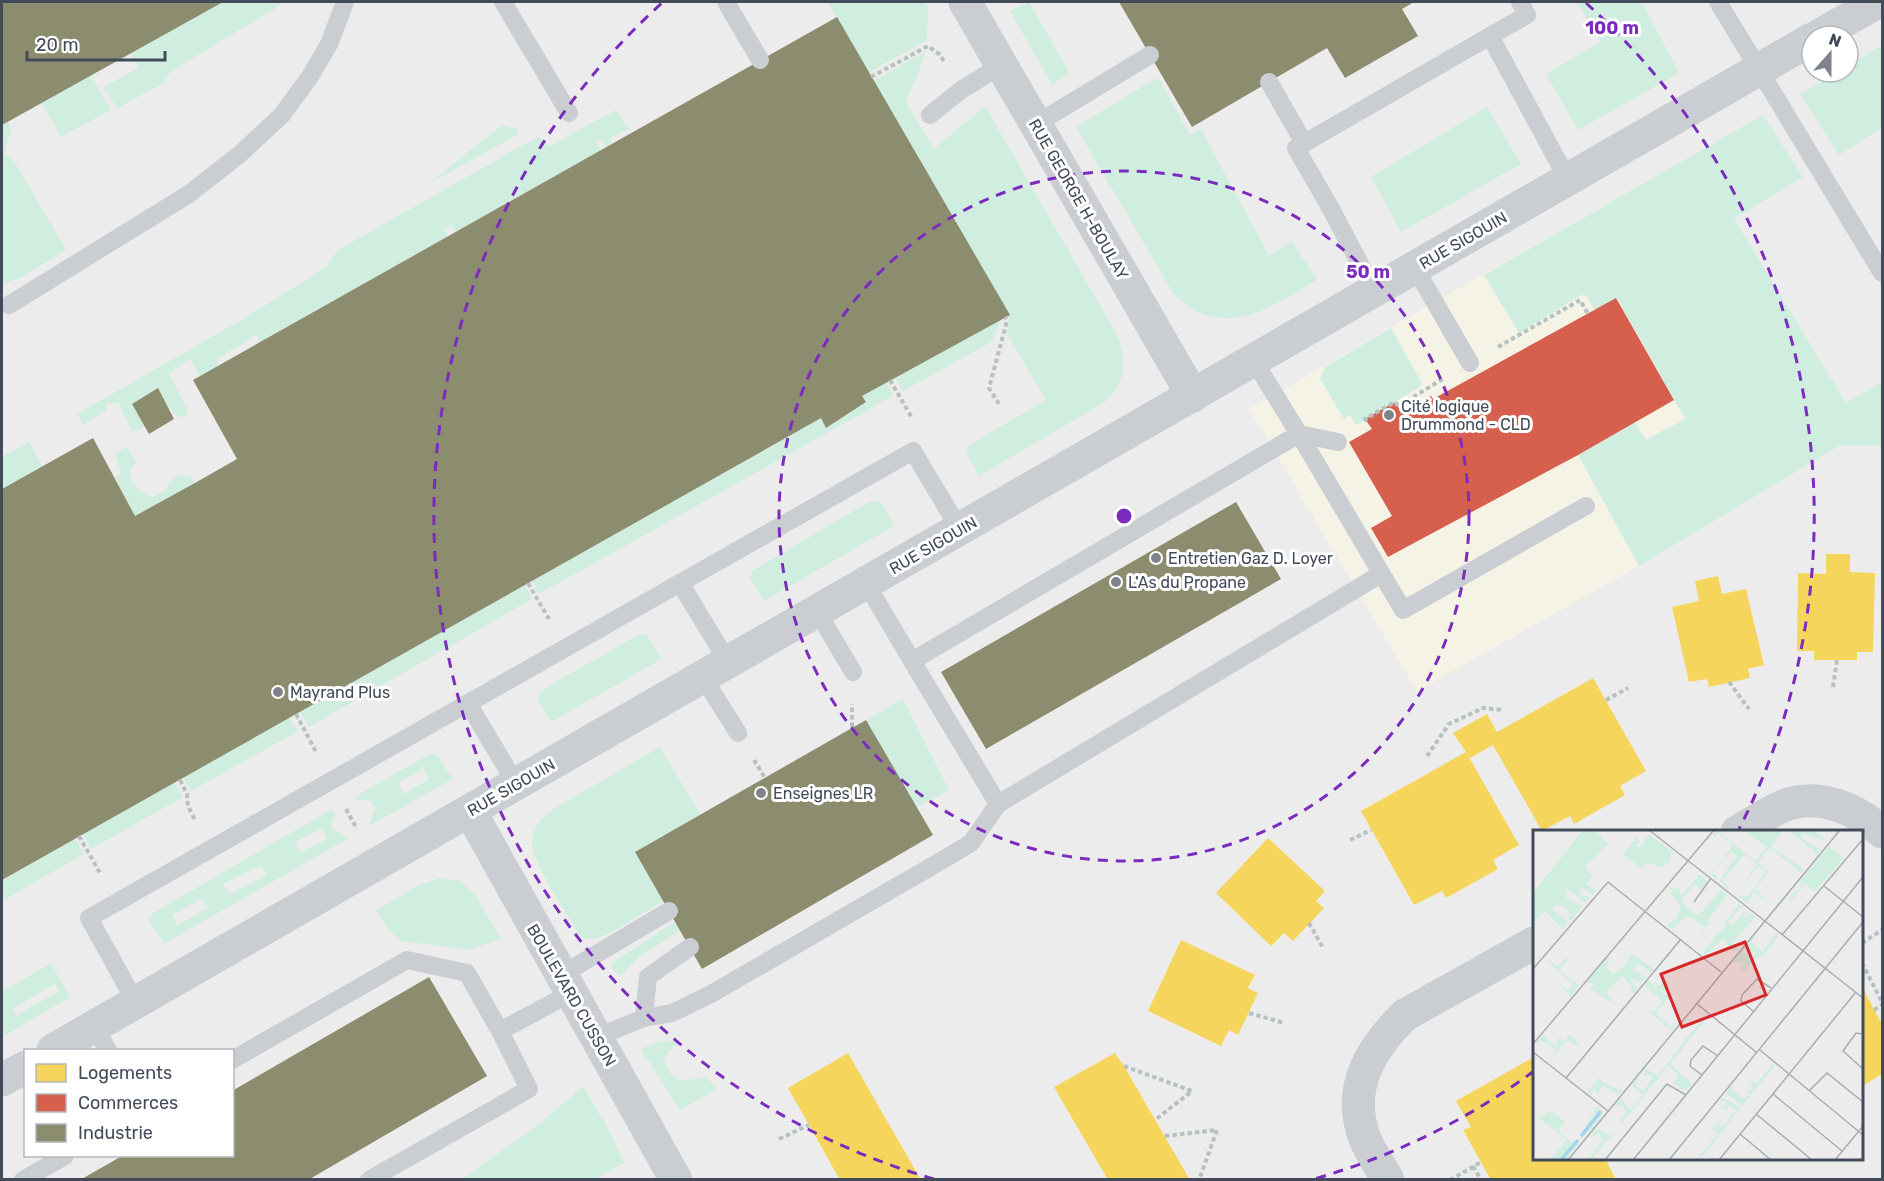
<svg xmlns="http://www.w3.org/2000/svg" width="1884" height="1181" font-family="Rubik,sans-serif">
<rect width="100%" height="100%" fill="#edecec"/>
<path fill="#f5f3e6" d="M1612 201 1787 477 1639 566 1417 691 1249 409Z"/>
<path fill="#cfeee0" fill-rule="evenodd" d="M223 2H280L281 5 170 72 164 83 117 108 103 87 139 68 130 53Z
M828 2H925L928 8 927 40 868 73Z
M1029 2 1070 74 1052 84 1010 11Z
M1577 2H1642L1679 73 1578 130 1546 74 1600 42Z
M1882 45V128L1839 155 1800 94 1837 72H1848V66Z
M925 52 917 77 905 101 934 149 985 106 1117 335C1127 364 1127 379 1105 402L979 476 966 453 969 445 1046 400 1007 334 1009 315 873 81Z
M91 75 111 110 61 137 42 103Z
M1158 77 1190 135 1201 129 1269 256 1292 241 1317 280C1278 302 1237 335 1191 308 1185 305 1179 298 1173 293L1076 127Z
M1487 107 1521 164 1401 232 1371 177Z
M616 110 629 129 610 138 612 143 606 147 601 139 596 141 601 150 455 232 451 225 444 229 448 236 260 342 256 335 217 359 219 365 200 376 190 359 169 373 186 407 187 415 181 418 173 413 157 389 132 404 145 426 133 432 126 420 119 403H106V410L83 425 77 414 243 319 325 268 338 250 539 136 544 144 550 146Z
M1763 115 1803 177 1734 219 1846 403 1882 382V445L1839 446 1639 566 1578 455 1635 422 1646 440 1685 419 1617 298 1595 310 1586 296 1581 295 1519 333 1484 275Z
M7 121 11 129 4 154 13 159 66 250 20 278 2 284V125Z
M502 125 517 129 519 134 428 184Z
M1000 319 993 341 903 391 895 378Z
M1391 328 1423 385 1356 425 1350 415 1344 419 1320 379 1325 367Z
M886 382 893 396 539 594 532 581 821 418 826 428 865 403 862 396Z
M29 441 42 466 2 489V457Z
M126 446 137 463 130 469C130 485 138 489 151 497L165 492 169 482 179 475 191 477 195 483 135 516 115 477 121 473 115 454Z
M877 501 884 506 894 526 764 601 750 578 752 571 869 502Z
M525 585 532 599 309 727 300 712Z
M640 634H646L662 659 551 722 538 701 539 694 545 688Z
M903 699 949 790 917 807 866 720Z
M289 718 298 731 191 791 183 777Z
M660 747 700 814 635 852 663 901 612 932 594 939 581 938C569 917 532 863 532 842 533 828 540 819 550 811Z
M430 754H436L453 779 369 826 375 809 372 802 364 799 358 801 354 797ZM423 768 429 780 403 794 398 783Z
M175 782 183 797 91 849 83 834Z
M332 809 336 815 332 821 331 828 349 838 164 944 149 921 153 913ZM321 828 327 839 301 852 295 842ZM261 865 267 875 229 894 223 884ZM202 899 208 908 177 925 172 915Z
M75 839 84 854 2 901V880Z
M440 878 460 881 474 893 501 939 470 950 402 941 389 930 376 910 419 885Z
M675 922 680 931 640 956 620 976 612 969V963Z
M51 963 70 997 2 1037V992ZM54 984 59 991 16 1016 13 1009Z
M677 1040 678 1045 673 1047 664 1058C672 1086 684 1081 707 1077L717 1089 680 1110 641 1049 658 1042Z
M583 1086 612 1136 624 1163 595 1179H463L543 1121Z"/>
<path fill="#f6d55c" d="M1826 554H1850V572L1875 573 1873 652H1857V660H1814V651H1797L1798 573 1826 574Z
M1718 576 1722 594 1746 589 1764 665 1748 669 1750 678 1709 687 1707 679 1689 682 1672 607 1699 601 1695 581Z
M1593 678 1646 771 1620 786 1625 795 1574 824 1570 816 1542 831 1493 745 1470 758 1466 752 1519 845 1493 860 1498 869 1446 898 1442 891 1414 905 1361 811 1466 752 1453 733 1487 714 1497 732Z
M1268 838 1325 891 1316 901 1324 908 1293 941 1284 933 1271 946 1216 893Z
M1181 940 1255 975 1248 988 1258 993 1238 1035 1229 1030 1221 1046 1148 1011Z
M1862 987 1882 1024V1074L1862 1086Z
M848 1053 921 1180H840L788 1088Z
M1115 1053 1124 1066 1190 1180H1108L1054 1087Z
M1534 1057V1158H1605L1616 1180H1491L1463 1130 1471 1127 1456 1101Z"/>
<path fill="#d6604d" d="M1616 298 1674 400 1578 455 1388 557 1371 528 1392 516 1349 442 1372 429 1365 419 1395 402 1402 413 1431 396 1433 399Z"/>
<path fill="#8c8c6e" d="M2 2H223L2 125Z
M1119 2H1414L1402 9 1418 36 1345 78 1327 48 1192 127Z
M837 17 1010 315 862 396 866 402 826 428 821 418 2 880V489L93 438 135 516 195 483 237 459 193 380Z
M158 388 174 419 149 434 132 404Z
M1236 502 1281 579 986 749 941 672Z
M866 720 933 835 702 969 635 852Z
M429 977 487 1076 308 1180H80L122 1156H232V1091Z"/>
<g fill="none" stroke-linecap="round" stroke-linejoin="round">
<path stroke="#b6c2c1" stroke-width="4" stroke-dasharray="4.5 3" stroke-linecap="butt" d="M871 77 928 46 939 54 944 61
M1498 347 1580 300 1588 314
M890 380 912 418
M999 404 989 388 1007 321 1005 317
M1367 421 1365 419 1395 402 1398 406 1443 379
M528 583 549 619
M1729 682 1749 709
M1833 687 1837 660
M1606 700 1628 688
M296 714 316 752
M852 727V704
M1427 756 1449 724 1483 708 1503 710
M754 760 765 778
M180 780 187 794 188 806 195 820
M346 809 357 829
M79 836 101 875
M1350 840 1371 830
M1309 923 1323 948
M1862 943 1882 930
M1862 963 1882 1002
M1874 1010 1882 1005
M1249 1013 1284 1023
M1124 1066 1192 1091 1155 1120
M1165 1136 1217 1130 1199 1180
M779 1139 809 1125
M1473 1166 1481 1180
M1450 1180 1481 1162"/>
<path stroke="#cacdd1" stroke-width="18" d="M503 2 569 113
M726 2 760 60
M1718 2 1882 273
M1490 36 1527 15 1520 2
M1269 82 1304 143
M930 115 961 90 1002 65
M1036 124 1150 55
M1415 268 1470 363
M1375 292 1331 209 1296 148 1490 36 1568 180
M9 305 189 194 240 154 282 115 311 75 329 44 345 2
M1254 361 1299 434 1338 442
M680 583 728 662
M866 583 912 661 1299 434 1403 610 1586 506
M817 611 853 672
M912 661 998 804 1381 574
M703 677 738 733
M468 703 516 784
M561 975 669 911
M136 1003 89 918 913 451 960 530
M644 1018 648 977 690 947
M94 1027 108 1050
M597 1037 644 1018 672 1013 711 994 946 858 971 843 998 804
M232 1060 407 960 467 973 500 1031 571 993
M23 1180 65 1156
M369 1180 529 1089 500 1031"/>
<path stroke="#cacdd1" stroke-width="33" d="M965 2 1193 396
M1818 36 1878 2
M470 811 676 1180
M1737 832C1752 823 1767 813 1783 806 1818 792 1856 808 1882 832
M53 1050 1812 39
M2 1080 26 1067
M1388 1180C1380 1166 1371 1153 1365 1139 1346 1089 1370 1049 1405 1015L1534 943"/>
</g>
<g fill="none" stroke="#7b2cbf" stroke-width="3" stroke-dasharray="10 8">
<circle cx="1124" cy="516" r="345"/>
<path d="M1534 1071A690 690 0 0 1 1314 1179M934 1179A690 690 0 0 1 662 3M1586 3A690 690 0 0 1 1739 829"/>
</g>
<g fill="#7e838c" stroke="#fff" stroke-width="2">
<circle cx="1389" cy="415" r="6"/>
<circle cx="1156" cy="558" r="6"/>
<circle cx="1116" cy="582" r="6"/>
<circle cx="278" cy="692" r="6"/>
<circle cx="761" cy="793" r="6"/>
</g>
<g text-anchor="middle" stroke-width="6" stroke-linejoin="round" paint-order="stroke">
<g font-size="16" fill="#434b59" stroke="#fff">
<text transform="translate(1079 199) rotate(60)" y="6">RUE GEORGE H-BOULAY</text>
<text transform="translate(1463 240) rotate(-30)" y="6">RUE SIGOUIN</text>
<text transform="translate(933 545) rotate(-30)" y="6">RUE SIGOUIN</text>
<text transform="translate(511 787) rotate(-30)" y="6">RUE SIGOUIN</text>
<text transform="translate(572 995) rotate(60)" y="6">BOULEVARD CUSSON</text>
</g>
<g font-size="16" fill="#434b59" stroke="#fff" text-anchor="start">
<text x="1401" y="412">Cité logique<tspan x="1401" dy="18">Drummond - CLD</tspan></text>
<text x="1168" y="564">Entretien Gaz D. Loyer</text>
<text x="1128" y="588">L'As du Propane</text>
<text x="290" y="698">Mayrand Plus</text>
<text x="773" y="799">Enseignes LR</text>
</g>
</g>
<g transform="translate(1533 830)">
<rect width="330" height="330" fill="#edecec"/>
<path d="M50 0H62L75 14 52 36 59 46 53 54 63 60 59 65 48 56 46 64 57 67 52 73 35 59 32 61 34 69 50 76 38 91 28 82 35 87 38 84 31 77 23 75 19 79 35 92 31 99 11 81 0 93V63ZM184 0 222 31 234 17 210 0H250L238 17 271 39 268 43 237 18 225 32 236 42 222 59 240 77 221 62 214 73 205 66H215L233 42 225 36 203 64 224 34 211 24 190 51 199 61 186 51 204 26 198 21 180 43 185 46 183 49 178 45 200 15 185 3 180 8ZM255 0H280L295 12 270 3 268 7 273 12 282 17 286 13 283 17 287 20 282 27V22ZM116 4 143 25 137 24 138 30 129 37 114 33 108 37 129 55 90 24 103 7 107 12 102 16 108 17ZM296 16 311 28 282 62 272 54 256 73 257 66 269 56 267 51ZM167 44 174 51 167 60 162 54 148 70 157 81 166 85 188 60 194 65 174 91 181 97 175 94 159 115 171 97 158 87 151 88 140 100 134 95 143 90 148 76 132 58 140 64 134 55 142 60 144 57 148 65ZM205 74 211 78H207L196 90 198 96 213 80 211 87 217 83 222 87 199 114 205 119 201 123 190 109 172 126 170 123 186 101 194 98 191 95ZM225 102 218 112 230 121 243 103 246 106 230 126 233 130 228 126 223 128 211 142 207 138 210 134 199 131 209 119 218 130 223 123 210 118ZM25 122 35 130 27 140 46 156 37 166 30 158 26 163 30 167 25 163 30 157 35 160 40 153 11 129 25 136 32 128ZM98 123 121 139 118 142 105 133 100 140 113 148 110 152 95 148 105 158 101 163 96 162 99 158 89 146 73 163 84 175 56 159 62 155 54 152 76 125 74 139 80 144 92 136ZM126 147 122 153 125 156 131 150 136 154 128 164H138L123 183 138 197 149 188 138 200 115 181 121 182 129 171 112 155 115 151 124 158 121 153ZM173 183 176 186 137 234 160 254 152 261 140 253 146 245 135 236 85 298 93 281 88 275 81 276 88 268 97 280 110 265 98 256 106 246 103 257 111 260 120 248 115 244 112 246V240L108 243 112 238 125 246ZM37 204 49 218 34 210 16 232H15L24 221 9 211 4 213 10 205 22 217 27 206 29 213ZM240 233 243 235 209 276 193 263 201 254 199 259 210 268 217 265 214 261 221 259 217 256 220 251 209 243 224 253ZM65 248 76 256 90 260 86 265 70 255 64 265 62 259 58 263 60 268 49 259 55 262ZM189 268 208 277 172 324 163 330 179 312 177 306 181 310 185 304 170 291 181 299 186 288 178 282 190 291 184 292 189 298 203 280 197 276 193 281 184 274 193 278V272L187 271ZM65 276 70 285 50 308 47 307ZM16 280 17 286 18 281 32 292 25 301 39 313 44 309 47 312 33 330H17L34 310 0 283 10 287ZM64 297 76 306 84 299 58 330H55L69 312 66 302 62 307H57L63 299 67 300Z" fill="#cfeee0"/>
<path fill="none" stroke="#a2d1ed" stroke-width="3" d="M48 306 68 281M28 330 45 310"/>
<path fill="none" stroke="#a9acb1" stroke-width="1.5" d="M116 0 330 168M291 56 330 87M161 72 178 48M249 105 330 9M0 139 75 52 188 142M163 173 223 222M220 181 208 171 209 165 224 149 238 158M330 204 323 203 310 221 330 239M0 214 181 0M227 220 330 305M0 222 75 281M169 245 157 236 158 230 170 216 185 226M33 248 148 109M276 261 294 243 330 272M240 264 309 321M223 284 279 330M207 304 238 330M35 330 307 0M72 330 134 254 153 265M100 330 330 47M136 330 330 92M186 330 323 162M302 330 330 296"/>
<path fill="#d62828" fill-opacity="0.15" stroke="#d62828" stroke-width="3" d="M212 112 233 165 149 197 128 144Z"/>
<rect width="330" height="330" fill="none" stroke="#434b59" stroke-width="3"/>
</g>
<circle cx="1124" cy="516" r="9" fill="#7b2cbf" stroke="#fff" stroke-width="3"/>
<g font-size="18" text-anchor="middle" font-weight="bold" fill="#7b2cbf" stroke="#fff" stroke-width="6" stroke-linejoin="round" paint-order="stroke">
<text x="1612" y="34">100 m</text>
<text x="1368" y="278">50 m</text>
</g>
<rect width="1884" height="1181" fill="none" stroke="#434b59" stroke-width="6"/>
<rect x="24" y="1049" width="210" height="108" fill="#ffffff" stroke="#b4b7bd" stroke-width="1.5"/>
<rect x="36" y="1064" width="30" height="18" fill="#f6d55c" stroke="#b4b7bd" stroke-width="1.5"/>
<text x="78" y="1079" font-size="18" fill="#434b59">Logements</text>
<rect x="36" y="1094" width="30" height="18" fill="#d6604d" stroke="#b4b7bd" stroke-width="1.5"/>
<text x="78" y="1109" font-size="18" fill="#434b59">Commerces</text>
<rect x="36" y="1124" width="30" height="18" fill="#8c8c6e" stroke="#b4b7bd" stroke-width="1.5"/>
<text x="78" y="1139" font-size="18" fill="#434b59">Industrie</text>
<g transform="translate(1830 54) rotate(21)"><circle r="28" fill="#ffffff" stroke="#b4b7bd" stroke-width="1.5"/>
<path d="M0-4.5L10 22L0 15L-10 22Z" fill="#7e838c"/>
<text y="-9" font-size="16" font-weight="bold" text-anchor="middle" fill="#434b59">N</text>
</g>
<path d="M27 51v9h138v-9" fill="none" stroke="#434b59" stroke-width="3"/>
<text x="36" y="51" font-size="18" fill="#434b59" stroke="#ffffff" stroke-width="4.5" paint-order="stroke">20 m</text>
</svg>
